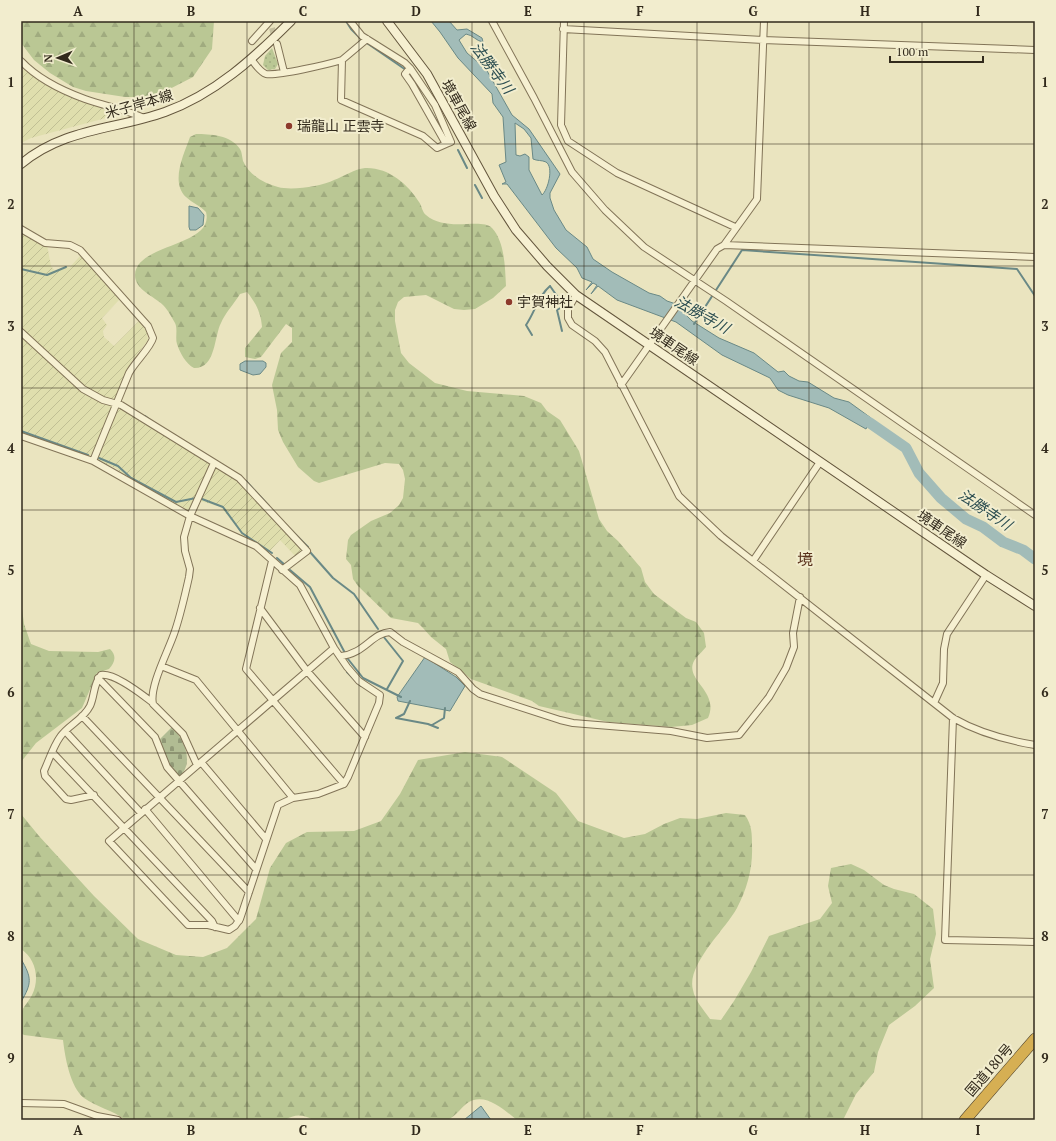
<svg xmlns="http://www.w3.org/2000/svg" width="1056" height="1141" font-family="'PT Serif','Noto Sans JP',serif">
<defs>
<pattern id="farmland-furrows" width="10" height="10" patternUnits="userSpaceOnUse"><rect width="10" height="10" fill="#dfdead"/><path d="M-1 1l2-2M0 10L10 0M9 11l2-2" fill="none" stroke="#c0bf94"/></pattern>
<pattern id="forest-firs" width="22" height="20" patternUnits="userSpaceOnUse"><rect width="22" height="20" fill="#bac794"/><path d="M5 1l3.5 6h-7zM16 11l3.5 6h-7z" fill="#a0ab7f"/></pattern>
<pattern id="cemetery-stones" width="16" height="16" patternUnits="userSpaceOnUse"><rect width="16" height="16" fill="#b1bc93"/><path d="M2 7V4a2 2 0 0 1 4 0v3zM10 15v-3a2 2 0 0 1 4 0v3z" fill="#919977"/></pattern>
<pattern id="park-dots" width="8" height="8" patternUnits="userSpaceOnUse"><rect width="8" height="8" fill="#bac794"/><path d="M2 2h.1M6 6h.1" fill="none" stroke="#a0ab7f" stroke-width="1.8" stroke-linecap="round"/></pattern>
</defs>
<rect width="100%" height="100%" fill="#eae4bf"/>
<path fill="url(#farmland-furrows)" d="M26 68 29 72 121 113V114L31 138 21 143V72Z
M21 230 47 245 51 266 55 271 67 266 69 268 81 255 119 300 102 318 107 325 103 331 104 337 114 346 139 321 146 329 148 340 132 361 114 402 83 388 21 331Z
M21 335 67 377 112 406 93 452 89 457 21 434Z
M120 406 210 463 211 465 189 513 127 478 116 468 98 461 97 458 118 407Z
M214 466 239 479 305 549 297 558 280 540 268 553 257 544 240 536 241 533 221 507 200 501Z"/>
<path fill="url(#forest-firs)" d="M21 21H214L212 49 193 77 156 96 141 97H125L86 91 73 87 50 73 34 60 21 43Z
M196 134C210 134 231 135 240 149 242 152 242 157 243 161 249 175 264 183 278 187 292 191 322 186 334 180 345 176 354 169 365 168 388 167 408 184 419 202 422 206 422 212 426 215 447 233 481 217 492 228 505 242 505 268 506 286L493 298 475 309 464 310 454 309 426 295 404 297 398 302 395 310V321L401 353 409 363 435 383 467 391 524 396 541 403 547 411 560 420 579 451 599 519 607 531 618 541 641 568 645 582 654 594 686 618 696 622 704 633 706 647C703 651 696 657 694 661 684 680 720 691 708 718L692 725 671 727 608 722 539 706 532 701 471 679 450 662 446 649 431 637 423 628 418 623 391 618 358 586 353 579 351 565 346 559 348 540 351 535 371 521 390 513 399 505 403 498 405 479 403 470 399 464 385 463 319 483 314 481 298 467 283 442 278 430 277 410 272 385 281 353 292 342V328L286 324 261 357 255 359 245 357V348L262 327C261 313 256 303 247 292L240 294C234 304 225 313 221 323 214 336 216 369 194 368 186 364 180 353 177 344 175 338 178 329 175 323 172 318 168 310 163 305 154 296 135 290 135 275 136 243 215 247 206 212 201 206 192 203 186 197 170 182 184 154 190 137Z
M21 601 24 624 31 644 49 651 98 652 110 649C117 656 115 662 109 669L97 673 82 708 36 743 21 762Z
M465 752 502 757 556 793 578 821 624 838 645 834 664 824 680 818 697 819 726 813 745 815C752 825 752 834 752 846 753 868 747 889 737 908 725 930 686 965 693 990 695 1001 704 1010 710 1019L721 1020 734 1001 751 972 769 936 820 919 832 903 828 886 831 868 851 864 864 870 884 885 894 889 914 894 933 909 936 934 930 959 934 988 915 1006 889 1025 878 1052 874 1072 856 1094 843 1120H517C504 1110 484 1090 466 1104 459 1110 456 1116 447 1120H313C304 1114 294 1114 285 1120H125C113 1110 96 1107 84 1098 70 1087 65 1057 63 1040L24 1035 21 1033C21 1027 19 1017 22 1011 24 1006 29 1001 32 995 40 979 36 959 21 949V814L39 836 94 896 138 939 176 955 203 957 227 948 256 919 270 868 286 843 307 832 354 831 381 821 400 794 418 760Z"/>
<path fill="url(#cemetery-stones)" d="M172 727C184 739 195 763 179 777L168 765 159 740Z"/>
<path fill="url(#park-dots)" d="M272 48 278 64 275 69 268 70 263 65 265 56Z"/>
<path fill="#a2bcb8" stroke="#6a8986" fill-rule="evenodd" d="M431 21H449L457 30 467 29 482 38 483 42C476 41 473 35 466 34L459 40 467 53 486 69 512 115 529 129 560 174 550 193V198L554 210 566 230 587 247 593 259 612 272 649 293 660 296 667 301 682 306 686 315 692 321 719 338 754 353 778 372 784 371 789 376 799 381 808 382 834 398 849 402 871 418 866 429 829 408 788 395 778 390 770 378 722 355 676 322 617 300 598 286 591 294 597 285 593 283 586 290 592 282 582 278 577 268 556 248 507 184H502L506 182 499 165 506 162 503 117 493 103 492 94 458 58 440 32ZM515 123 524 129 531 138 533 159C537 161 542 160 546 162 554 167 548 190 542 195L529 170V157L525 154 520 156 516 155Z
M189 206 198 208 204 215 203 225 196 230H190L189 227Z
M245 361H263L266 363V367L260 374 253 375 240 370V364Z
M425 657 456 677 465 686 450 711 398 701 397 697Z
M21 959C32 978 32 983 21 1002Z
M481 1106 491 1120H464Z"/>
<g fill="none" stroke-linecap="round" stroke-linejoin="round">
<path stroke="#6a8986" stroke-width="2" d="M346 21 351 29 361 39 406 70
M416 86 444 134
M458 150 467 168
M475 185 482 198
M21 269 47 275 66 267
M550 286 564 306 557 310 562 331
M694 324 742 250 1017 269 1035 296
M532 335 526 325C535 312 538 296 550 286
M145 416 154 423
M21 431 88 455
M99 458 118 466 131 478 176 502 196 498
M246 481 269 506
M202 499 223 507 242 533 272 553
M285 524 308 547
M310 552 333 578 354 594 378 629
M277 558 285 565
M290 570 310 587 345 653
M383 636 403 661 387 689
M348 659 363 678 401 697
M347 672 361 686
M410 701 404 714 396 718 428 724 438 728
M432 725 444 718 445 708"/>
<path stroke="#a2bcb8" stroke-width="11" d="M856 415 870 423 906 448 919 473 941 498 966 519 983 527 1003 542 1023 550 1035 559"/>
<path stroke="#c5bf9e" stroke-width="6" stroke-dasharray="6 3" stroke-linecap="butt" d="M272 28 275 39"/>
<defs>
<path id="street" d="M350 21 362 36 405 63 410 68 435 105 451 142 446 144 412 84 405 74 410 68
M492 21 534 98 572 172 605 210 644 247 726 301 1035 515
M564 21 561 125 568 141 617 173 735 227
M563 29 763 40 1035 50
M367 39 342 60 341 100 423 136 437 148 446 144
M252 41 270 21
M277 44 284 72
M251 59C255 64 260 72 266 74 278 76 329 64 342 60
M21 61C37 78 63 91 85 99 104 106 125 109 144 118
M21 229 45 243 70 245 80 250 148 326 153 338C151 347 135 362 129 373L93 461
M724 245 1035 257
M576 295 568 309V318L572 325 595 341 605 352 679 496 721 536 953 718C979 733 1005 740 1035 745
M21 332 83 389 103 400 121 405 239 478 307 551 282 570
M621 385 717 249 724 245 757 199 764 21
M21 436 93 461 190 516 256 546 300 585 334 648 347 667 359 681 380 695 379 703 348 777 344 784 318 794 293 798 278 805 240 919 235 926 229 930 208 925H188L109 841 334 648
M272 561 246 669 344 784
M753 561 820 462
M260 608 307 671 365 737
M341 656C364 654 372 633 390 632L403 642 458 672 473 689 480 694 560 720 573 723 671 731 707 738 739 735 769 697 786 668 794 647 793 633 800 597
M161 666 196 680 293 798
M98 678 155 737 167 767 256 869
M934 703 943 683 944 649 947 634 986 575
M82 716 249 892
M953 718 945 940 1035 942
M66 732 141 813
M53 753 212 921 215 927
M201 762 266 839
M197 765 183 734 153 704C149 686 169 650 175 631 181 613 185 595 189 577L190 569 185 551 184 537 190 516 214 463
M94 795 71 800 66 799 45 776 44 771C49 760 53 747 60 737 68 725 83 720 90 706 95 695 93 684 101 675 115 673 141 694 152 702
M145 809 239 921
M21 1103 64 1104 97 1116 118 1120"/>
<path id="secondary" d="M387 21 427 74 494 196 516 230 547 266 576 295 986 575 1035 606
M21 164C64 128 114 130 165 112 215 94 254 58 291 21"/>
<path id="highway" d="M965 1120 1035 1039"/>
</defs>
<use href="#street" stroke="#827458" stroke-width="8"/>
<use href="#secondary" stroke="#63553c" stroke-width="10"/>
<use href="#highway" stroke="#4f422d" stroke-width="12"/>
<use href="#street" stroke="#f6f0d1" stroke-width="6"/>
<use href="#secondary" stroke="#f6f0d1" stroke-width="8"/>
<use href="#highway" stroke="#d6af53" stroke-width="11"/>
</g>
<path fill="none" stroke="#322a1c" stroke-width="1" stroke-opacity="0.55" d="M134 21V1120M247 21V1120M359 21V1120M472 21V1120M584 21V1120M697 21V1120M809 21V1120M922 21V1120M21 144H1035M21 266H1035M21 388H1035M21 510H1035M21 631H1035M21 753H1035M21 875H1035M21 997H1035"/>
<g fill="#8d3a2c" stroke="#f2edce" stroke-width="1.5">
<circle cx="289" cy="126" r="4"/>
<circle cx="509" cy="302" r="4"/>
</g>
<g text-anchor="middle" stroke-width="4" stroke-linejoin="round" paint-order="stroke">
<g font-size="14" fill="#322a1c" stroke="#f2edce">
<text transform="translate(139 104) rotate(-16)" y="5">米子岸本線</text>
<text transform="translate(459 105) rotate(61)" y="5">境車尾線</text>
<text transform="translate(674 346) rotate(34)" y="5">境車尾線</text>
<text transform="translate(942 529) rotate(34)" y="5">境車尾線</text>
<text transform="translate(989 1070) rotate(-49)" y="5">国道180号</text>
</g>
<g font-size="14" fill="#322a1c" stroke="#f2edce" text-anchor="start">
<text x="297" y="131">瑞龍山 正雲寺</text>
<text x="517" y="307">宇賀神社</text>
</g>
<g font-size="15" font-style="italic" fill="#2c4e51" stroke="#f2edce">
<text transform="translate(492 68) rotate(53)" y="5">法勝寺川</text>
<text transform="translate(702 315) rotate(29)" y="5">法勝寺川</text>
<text transform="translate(985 510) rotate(34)" y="5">法勝寺川</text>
</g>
<g font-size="16" fill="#5c341e" stroke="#f2edce">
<text x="805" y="565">境</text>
</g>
</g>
<rect width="1056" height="1141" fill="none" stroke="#f2edce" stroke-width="44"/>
<g transform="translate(58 58) rotate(268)" stroke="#f2edce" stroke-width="3" paint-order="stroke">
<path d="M0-3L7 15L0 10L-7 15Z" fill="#322a1c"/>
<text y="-6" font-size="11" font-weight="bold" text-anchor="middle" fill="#322a1c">N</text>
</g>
<path d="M890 56v6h93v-6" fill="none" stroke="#322a1c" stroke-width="2"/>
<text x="896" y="56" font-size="12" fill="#322a1c" stroke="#f2edce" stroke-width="3" paint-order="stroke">100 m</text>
<rect x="22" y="22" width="1012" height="1097" fill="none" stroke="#322a1c" stroke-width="1.5"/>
<g font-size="13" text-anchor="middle" font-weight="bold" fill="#322a1c">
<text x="78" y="16">A</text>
<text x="191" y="16">B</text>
<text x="303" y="16">C</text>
<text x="416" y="16">D</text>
<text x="528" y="16">E</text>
<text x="640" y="16">F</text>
<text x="753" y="16">G</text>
<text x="865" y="16">H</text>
<text x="978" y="16">I</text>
<text x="11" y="87">1</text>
<text x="1045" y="87">1</text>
<text x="11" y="209">2</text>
<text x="1045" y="209">2</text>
<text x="11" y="331">3</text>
<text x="1045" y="331">3</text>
<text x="11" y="453">4</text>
<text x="1045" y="453">4</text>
<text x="11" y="575">5</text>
<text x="1045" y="575">5</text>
<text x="11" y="697">6</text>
<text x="1045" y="697">6</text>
<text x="11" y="819">7</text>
<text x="1045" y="819">7</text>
<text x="11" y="941">8</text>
<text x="1045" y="941">8</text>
<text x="11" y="1063">9</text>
<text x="1045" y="1063">9</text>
<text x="78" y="1135">A</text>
<text x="191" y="1135">B</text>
<text x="303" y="1135">C</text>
<text x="416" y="1135">D</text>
<text x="528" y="1135">E</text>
<text x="640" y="1135">F</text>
<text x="753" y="1135">G</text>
<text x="865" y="1135">H</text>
<text x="978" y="1135">I</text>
</g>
</svg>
